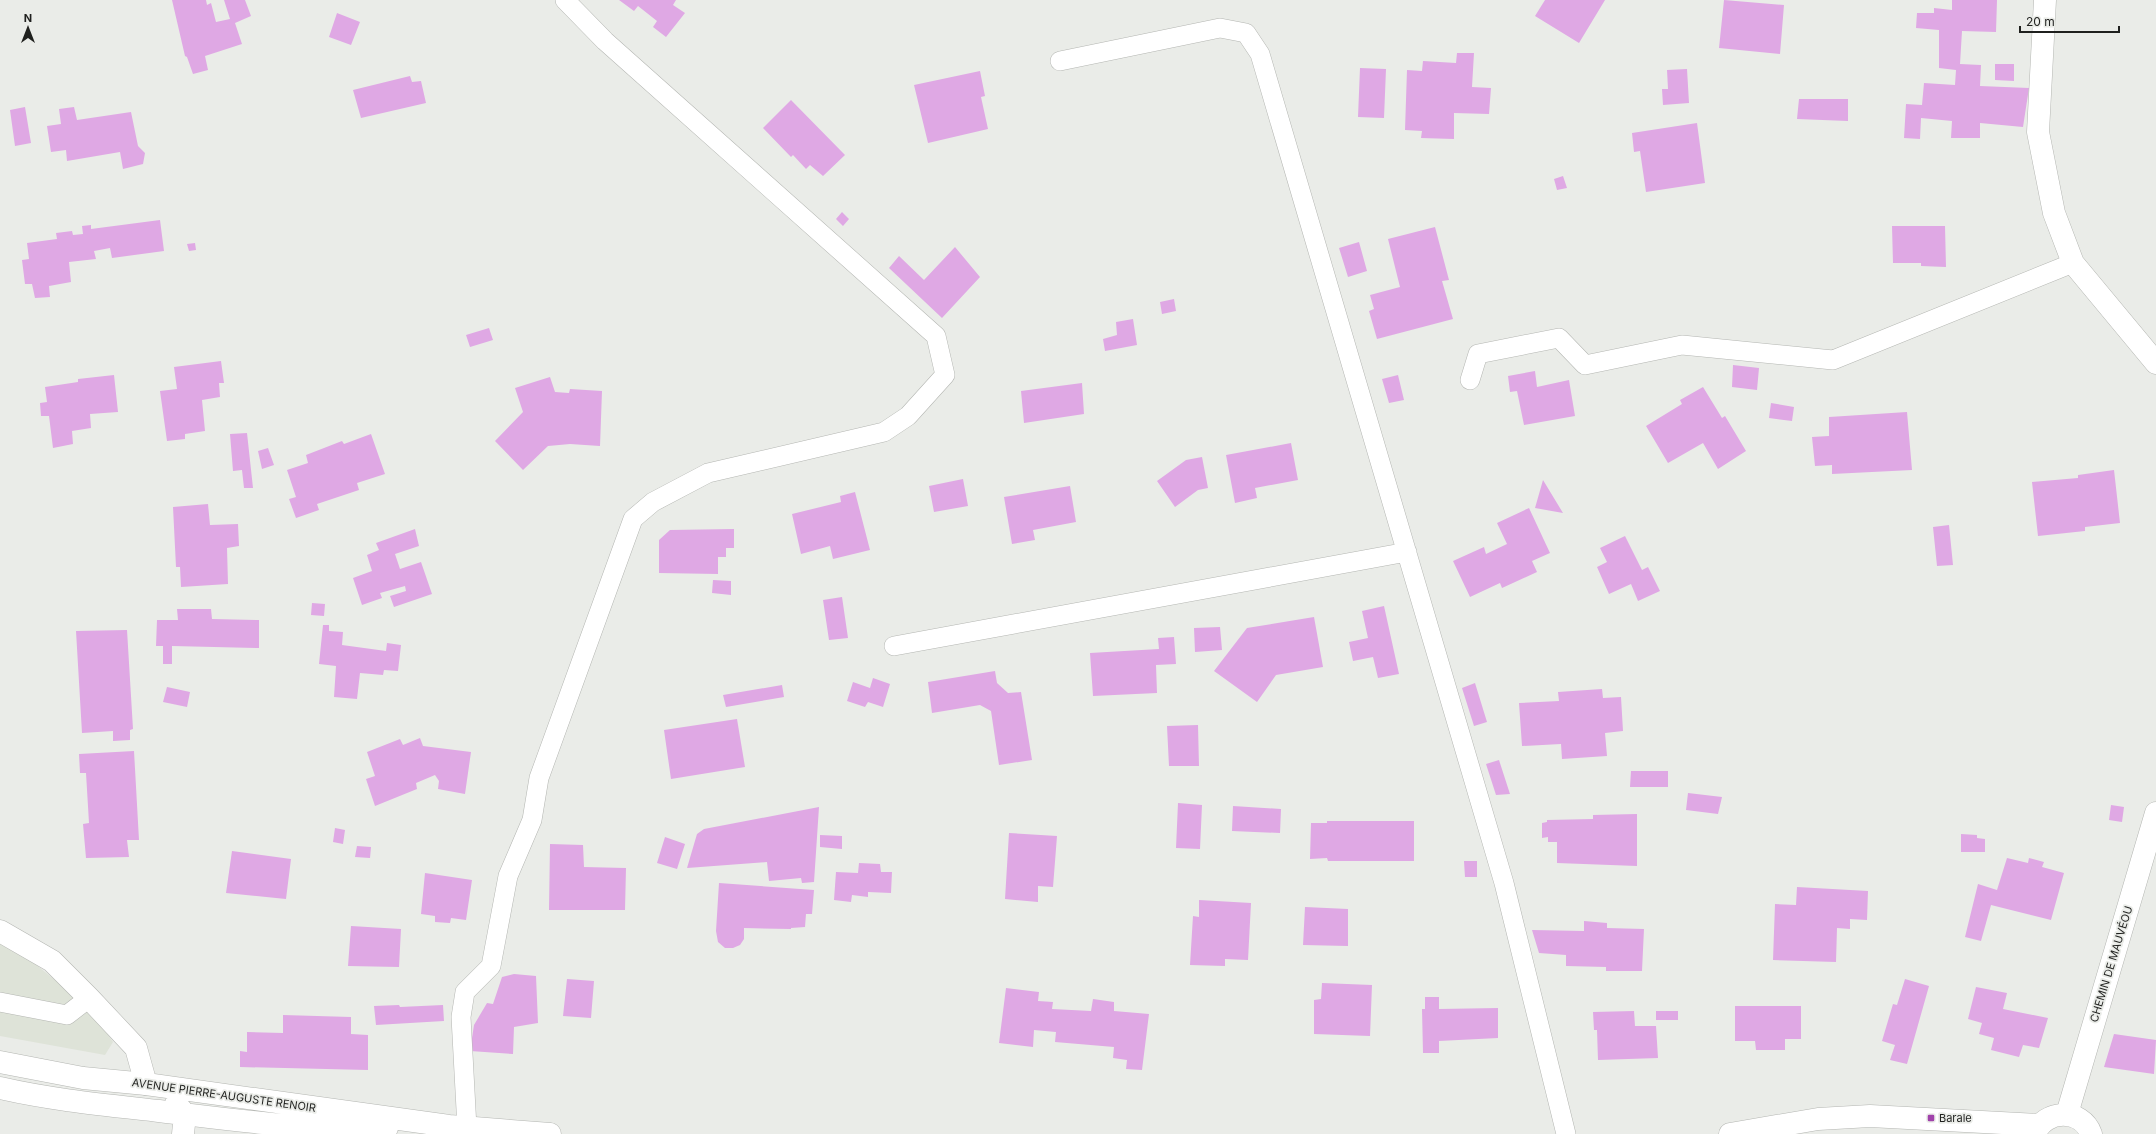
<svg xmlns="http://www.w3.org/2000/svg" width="2156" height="1134" font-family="Inter,sans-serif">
<rect width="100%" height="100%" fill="#eaece8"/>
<path fill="#dee3d8" d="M0 944 34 963 89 1008 113 1042 105 1055 0 1036Z"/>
<path fill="#dfa8e4" d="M172 0H206L207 5 211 3 216 22 230 19 224 0H245L251 16 235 23 242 44 205 56 208 70 193 74 187 57 185 56Z
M619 0H676L673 5 685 13 666 37 653 27 657 21 638 6 634 11Z
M1545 0H1605L1579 43 1535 16Z
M1724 0 1784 5 1780 54 1719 48Z
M1952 0H1997L1996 32 1962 31 1960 64 1981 65 1980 86 2029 88 2023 127 1980 123V138H1951L1952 121 1921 118 1920 139 1904 138 1906 104 1922 105 1924 83 1955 85 1956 70 1939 68V30L1916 28 1917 13H1934V8L1952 10Z
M337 13 360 22 351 45 329 37Z
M1457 53H1474L1472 87 1491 88 1489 114 1454 113V139L1421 138 1422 131 1405 130 1407 70 1422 71 1423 61 1456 63Z
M1995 64H2014V81L1995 80Z
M1360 68 1386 69 1384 118 1358 117Z
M1687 69 1689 103 1663 105 1662 89H1668L1667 70Z
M980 71 985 96 981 97 988 129 928 143 914 85Z
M410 76 412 82 421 81 426 103 361 118 353 90Z
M1799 99H1848V121L1797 119Z
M791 100 845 155 823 176 810 165 806 169 793 155 791 157 763 128Z
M25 107 31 143 15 146 10 110Z
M74 107 77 120 131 112 138 146 145 153 143 164 123 169 120 152 67 161 66 150 51 152 47 126 61 124 59 109Z
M1697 123 1705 183 1646 192 1640 151 1634 152 1632 133Z
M1563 176 1567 188 1557 190 1554 179Z
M842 212 849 219 843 226 836 219Z
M160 220 164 251 112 258 110 248 94 251 96 259 69 262 71 282 49 286 50 297 35 298 32 284H25L22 260 29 259 27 243 57 239 56 233 72 231 73 235 83 234 82 226 91 225V229Z
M1892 226H1945L1946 267 1921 266V263H1893Z
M1435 227 1449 280 1442 281 1453 319 1377 339 1369 311 1374 309 1370 295 1400 287 1388 239Z
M1359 242 1367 271 1348 277 1339 248Z
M195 243 196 250 189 251 187 244Z
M955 247 980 277 942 318 889 268 899 256 924 280Z
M1174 299 1176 311 1162 314 1160 302Z
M1133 319 1137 345 1105 351 1103 339 1117 335 1116 322Z
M489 328 493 340 470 347 466 335Z
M221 361 224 383H219L220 397 202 400 205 431 185 434V439L167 441 160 391 177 389 174 367Z
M1733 365 1759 368 1757 390 1732 387Z
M1535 371 1537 387 1569 380 1575 416 1524 425 1517 391 1510 392 1508 376Z
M114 375 118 412 90 414 91 428 72 431 73 444 53 448 49 416H41L40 403 47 402 45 387 78 382V379Z
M1398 375 1404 400 1389 403 1382 379Z
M550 377 555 392 569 393 570 389 602 391 600 446 570 444 548 446 523 470 495 441 523 412 515 388Z
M1082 383 1084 414 1024 423 1021 391Z
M1703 387 1722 418 1725 416 1746 451 1718 469 1703 443 1668 463 1646 426 1682 404 1680 400Z
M1771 403 1794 407 1792 421 1769 418Z
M1907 412 1912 470 1832 474V465L1815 466 1812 437 1829 436V417Z
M247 433 253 488H244L242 470 233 471 230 434Z
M371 434 385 474 357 483 359 490 317 504 319 510 296 518 289 499 296 497 287 470 308 463 306 455 342 441 344 444Z
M1291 443 1298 480 1255 488 1257 498 1235 503 1226 455Z
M268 448 274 465 262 469 258 451Z
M1202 457 1208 488 1198 490 1175 507 1157 481 1186 460Z
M2114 470 2120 523 2085 527V531L2038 536 2032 482 2078 478V475Z
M963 479 968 506 934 512 929 486Z
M1543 480 1563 513 1535 508Z
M1070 486 1076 522 1033 530 1035 540 1012 544 1004 497Z
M855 492 870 550 833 559 830 546 801 554 792 514 841 502 840 496Z
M208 504 210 525 238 524 239 546 227 548 228 584 181 587 180 567H176L173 507Z
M1529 508 1550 553 1532 561 1537 572 1502 588 1500 583 1470 597 1453 561 1484 547 1486 554 1507 544 1497 523Z
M1949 525 1953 565 1937 566 1933 527Z
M415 529 419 546 395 554 400 569 421 562 432 594 394 607 390 596 406 591 405 586 380 593 382 598 362 605 353 578 372 571 367 555 379 550 376 543Z
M734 529V548H726V557H718V574L659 573V540L670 530Z
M1625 536 1642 570 1648 567 1660 591 1638 601 1631 584 1609 594 1597 567 1607 562 1600 548Z
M713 580 731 581V595L712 593Z
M842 597 848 638 829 640 823 600Z
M312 603 325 604 324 616 311 615Z
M1384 606 1399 674 1378 678 1373 657 1353 661 1349 642 1368 638 1362 611Z
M177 609H211L212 619 259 620V648L172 646V664H163V646H156L157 620H178Z
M1314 617 1323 667 1276 675 1257 702 1214 671 1247 628Z
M323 625H329V631L343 632 342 645 386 651 387 643 401 645 398 671 384 670 383 675 360 673 357 699 334 697 336 666 319 664Z
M1220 627 1222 650 1195 652 1194 628Z
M127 630 133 729 130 730V740L113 741V731L82 733 76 631Z
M1174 637 1176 664 1156 665 1157 693 1093 696 1090 653 1159 649 1158 638Z
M995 671 997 683 1008 693 1021 692 1032 760 999 765 991 711 980 705 932 713 928 682Z
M873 678 890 684 883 707 868 702 865 707 847 701 853 682 870 688Z
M1475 683 1487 722 1474 726 1462 688Z
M782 685 784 697 726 707 723 695Z
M167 687 190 692 187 707 163 702Z
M1602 689 1603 698 1621 697 1623 731 1605 733 1607 756 1562 759 1561 744 1522 746 1519 703 1559 701 1558 692Z
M737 719 745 767 671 779 664 730Z
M1198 725 1199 766H1169L1167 726Z
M420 738 423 746 471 752 465 794 438 789 439 781 435 775 416 783 417 789 375 806 366 779 375 776 367 752 400 739 403 745Z
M134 751 139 840H127L129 857 86 858 83 824 89 823 86 773H80L79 754Z
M1499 760 1510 794 1496 795 1486 764Z
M1631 771H1668V787H1630Z
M1688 793 1722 797 1718 814 1686 810Z
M1178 803 1202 805 1200 849 1176 848Z
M2111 805 2124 807 2122 822 2109 820Z
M1233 806 1281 809 1280 833 1232 831Z
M819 807 814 882 802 883 801 878 769 881 767 862 687 868 697 834 704 829Z
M1637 814V866L1557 863V842H1548V837L1542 838V823L1547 822V820L1593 819V815Z
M1327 821H1414V861H1328L1327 858 1310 859 1311 823H1327Z
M335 828 345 830 343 844 333 842Z
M1009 833 1057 836 1053 887 1038 886V902L1005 899Z
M1961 834 1977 835V838L1985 839V852H1961Z
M820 835 842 836V849L820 847Z
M665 837 685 844 677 869 657 863Z
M550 844 583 845 584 867 626 868 625 910H549Z
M357 846 371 847 370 858 355 857Z
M232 851 291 859 286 899 226 893Z
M2007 858 2028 863 2029 858 2044 862 2042 867 2064 873 2051 920 1991 905 1981 941 1965 937 1978 884 1997 890Z
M1464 861H1477V877H1465Z
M859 863 880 864 881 872H892L891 893 868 892V897L852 895 851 902 834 900 836 872 858 873Z
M425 873 472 880 466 920 451 918 450 923 435 922V916L421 914Z
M719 883 814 890 812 914H806L805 927 791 928V929L744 928V939L740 945 733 948H725L718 942 716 931Z
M1797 887 1868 891 1867 920 1850 919V929L1837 928 1836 962 1773 960 1775 904 1796 905Z
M1199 900 1251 903 1248 960 1225 959V966L1190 965 1193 916 1199 917Z
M1305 907 1348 909V946L1303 945Z
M1584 921 1607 923V928L1644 929 1642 971H1606V967L1566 966V955L1539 953 1532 930 1584 931Z
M351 926 401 929 399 967 348 966Z
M514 974 536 976 538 1023 514 1027 513 1054 470 1051 474 1025 487 1003 493 1004 502 977Z
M567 979 594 981 591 1018 563 1016Z
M1905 979 1929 986 1907 1064 1890 1060 1895 1045 1882 1041 1893 1004 1897 1005Z
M1322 983 1372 985 1370 1036 1314 1034V1000L1321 999Z
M1976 987 2007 993 2003 1009 2048 1018 2039 1048 2023 1045 2019 1057 1991 1050 1994 1038 1979 1034 1982 1023 1968 1019Z
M1006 988 1039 992 1038 1001 1053 1002 1052 1009 1091 1011 1093 999 1114 1002V1011L1149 1014 1142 1070 1126 1069 1127 1060 1113 1058 1114 1047 1055 1042 1056 1032 1034 1030 1033 1047 999 1043Z
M1425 997H1439V1009L1498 1008V1038L1439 1041V1053H1423L1422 1009H1425Z
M399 1005 400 1007 443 1005 444 1021 376 1025 374 1006Z
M1735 1006H1801V1039H1785V1050H1756L1755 1041H1735Z
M1634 1011 1635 1026H1656L1658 1058 1598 1060 1597 1030H1594L1593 1012Z
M1656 1011H1678V1020H1656Z
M283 1015 351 1017V1034L368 1035V1070L240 1067V1051L247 1052V1032L283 1033Z
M2114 1034 2156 1040 2154 1074 2104 1067Z"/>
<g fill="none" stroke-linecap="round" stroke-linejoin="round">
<defs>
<path id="lane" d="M1060 61 1220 28 1246 33 1260 54 1504 883 1566 1134
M1470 380 1478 354 1559 338 1585 365 1682 345 1833 360 2073 263
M894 646 1407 552
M0 1002 67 1015 89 998
M459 1134 467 1128 461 1017 465 992 491 966 508 876 532 820 539 778 633 519 653 502 708 473 884 432 908 416 945 375 936 336 605 41 565 0"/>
<path id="street" d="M2045 0 2038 132 2054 213 2073 263 2156 363
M0 931 52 961 89 998 136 1048 146 1084
M2067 1114 2156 813"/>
<path id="secondary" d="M0 1062 83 1078 146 1084 449 1126 550 1134
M0 1088C52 1100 106 1105 159 1111 235 1120 310 1131 387 1128
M176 1104 185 1114 183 1134
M1730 1134 1818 1119 1870 1116 2040 1125
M2035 1134C2044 1109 2082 1108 2091 1134"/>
</defs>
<use href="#lane" stroke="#b4b6b2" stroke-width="20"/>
<use href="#street" stroke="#b4b6b2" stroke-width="23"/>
<use href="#secondary" stroke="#b4b6b2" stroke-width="23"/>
<use href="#lane" stroke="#fff" stroke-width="19"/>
<use href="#street" stroke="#fff" stroke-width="22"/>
<use href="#secondary" stroke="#fff" stroke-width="22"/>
</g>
<rect fill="#a042ab" stroke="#eaece8" stroke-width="1.5" x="1927" y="1114" width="8" height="8" rx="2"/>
<g text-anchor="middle" stroke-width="3.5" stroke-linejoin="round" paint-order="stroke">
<g font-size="11" fill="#1f201e" stroke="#eaece8">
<text transform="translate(2111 964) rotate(-73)" y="4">CHEMIN DE MAUVÉOU</text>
<text transform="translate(224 1095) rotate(8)" y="4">AVENUE PIERRE-AUGUSTE RENOIR</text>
</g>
<g font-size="11" fill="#1f201e" stroke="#eaece8" text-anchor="start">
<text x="1939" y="1122">Barale</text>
</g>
</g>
<g transform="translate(28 28)" stroke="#eaece8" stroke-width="3" paint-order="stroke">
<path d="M0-3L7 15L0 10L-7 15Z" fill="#1f201e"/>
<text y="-6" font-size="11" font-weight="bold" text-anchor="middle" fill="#1f201e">N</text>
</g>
<path d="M2020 26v6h99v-6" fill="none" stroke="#1f201e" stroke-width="2"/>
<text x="2026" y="26" font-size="12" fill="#1f201e" stroke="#eaece8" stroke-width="3" paint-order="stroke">20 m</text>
</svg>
